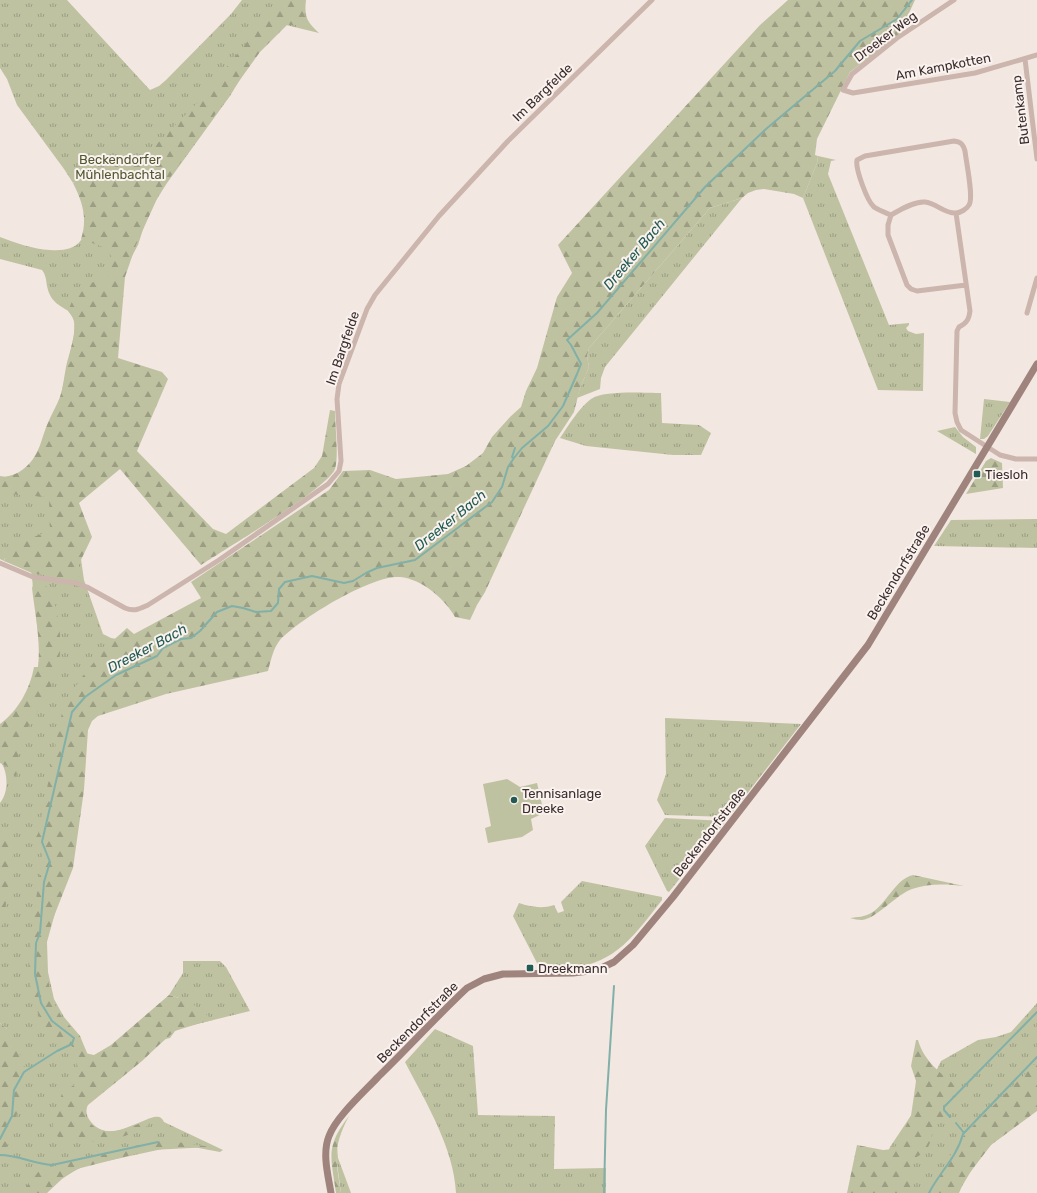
<svg xmlns="http://www.w3.org/2000/svg" width="1037" height="1193" font-family="Rubik,sans-serif">
<defs>
<pattern id="grass-tufts" width="24" height="20" patternUnits="userSpaceOnUse"><rect width="24" height="20" fill="#bec2a1"/><path d="M3 7l-1-3M5 7V3M7 7l1-3M15 17l-1-3M17 17v-4M19 17l1-3" fill="none" stroke="#9b9e83"/></pattern>
<pattern id="forest-firs" width="22" height="20" patternUnits="userSpaceOnUse"><rect width="22" height="20" fill="#bec2a1"/><path d="M5 1l3.5 6h-7zM16 11l3.5 6h-7z" fill="#9b9e83"/></pattern>
</defs>
<rect width="100%" height="100%" fill="#f3e7e2"/>
<path fill="url(#grass-tufts)" d="M0 0H67L150 90 159 86 166 80 231 14 242 0H306C304 17 307 22 319 33L286 25 253 58 230 96 167 183 155 202 144 226 138 245 126 267 77 493 80 552 84 580 103 634 111 638 122 640 88 714 57 906 47 942 48 972 54 999 64 1017 80 1036 90 1060 179 998 169 995 183 973V961H220L226 967 250 1011 197 1024 175 1031 170 1038 161 1040 139 1063 130 1068 121 1078 87 1105C86 1112 86 1116 91 1122 108 1143 135 1122 154 1117 159 1116 162 1117 164 1122L223 1150 220 1152 188 1146 167 1148 84 1166 63 1177 46 1193H0V1083L7 1029 0 1023V803C9 792 8 773 1 762 15 728 38 688 40 652L31 569 5 558 4 561 0 559V476L6 477 20 473 32 462 43 443 61 395 74 335 75 323 72 313C60 306 50 302 47 286 46 280 46 275 42 270L0 259V237C16 243 33 249 50 250 98 254 88 211 74 182L73 183 64 169 17 105 7 79 0 68Z
M818 156 836 160 831 161 828 174 889 325 909 323V325L906 328 908 331 916 334 924 333 923 391 878 390 803 198 817 163Z
M742 198 605 367 601 378 600 389 577 398 580 388 589 367 587 356 589 348 710 208Z
M661 393 662 423 699 425 711 433 701 455H673L586 446 560 438C569 425 578 409 591 399 603 390 645 393 661 393Z
M984 399 1010 402 988 436 984 439H980Z
M955 427 963 437 976 447V454L937 431Z
M1037 519V548L934 546 951 520Z
M665 718 801 724 729 817 665 815 657 800 666 774Z
M665 818 726 821 669 892 667 891 645 846Z
M582 881 662 897V900C636 933 616 964 570 968 560 968 550 967 539 967L513 916 519 903C531 907 542 909 554 905L558 913 564 911 561 902Z
M1037 1003V1106L994 1141 974 1166 958 1193H853L888 1152 890 1147 924 1096 941 1061 978 1040 996 1037 1011 1032Z
M435 1029 473 1046 478 1115 555 1116 554 1169 606 1168V1193H456C454 1148 425 1101 405 1062Z
M337 1146 338 1158 351 1193H341L336 1156Z"/>
<path fill="url(#forest-firs)" d="M291 0H304V8L305 19 297 25H287L260 52 161 190 136 245 125 277 118 358 162 372 168 379 137 451 213 529 226 534 314 468 322 456 330 410 335 411C335 426 339 456 335 469 328 488 224 550 201 565L120 469 79 503 92 537 79 564V581L32 573 4 561 11 545 50 531 49 497 18 495 0 491V477C14 477 25 470 33 459 41 447 42 437 47 425 51 415 56 407 60 397 63 388 64 377 66 367 69 353 76 336 74 322 73 317 71 315 68 311L73 299 91 283 107 277 114 261 106 248 81 239C88 218 82 201 73 183L147 154 200 100 264 21Z
M788 0H915L899 35 850 72 817 139 815 155 818 156 817 163 803 198 794 194 764 189 756 190 748 193 742 198 710 208 589 348 587 356 589 367 580 388 574 412 555 441 485 592 477 605 470 620 455 617C445 599 422 579 400 577 371 575 300 619 280 640 273 649 271 660 268 671L166 694 98 716 92 721 88 730 84 790 73 868 49 929 46 945V968L50 990 56 1007 63 1019 80 1036 85 1053 94 1055 111 1045 169 995 189 1001 213 1020 177 1029 159 1045 142 1061 88 1105C84 1113 85 1117 91 1124 108 1141 137 1124 155 1117L147 1126 125 1136 96 1142 63 1140 54 1134 53 1125 55 1111 62 1094 75 1084 80 1072 75 1059 72 1046C66 1043 56 1039 51 1034 18 995 31 938 37 892 38 881 42 866 42 855 41 851 39 845 37 841H10L13 849V859L0 941V839L10 841V838L36 837 38 834 61 717 67 699 82 677 108 645 127 628 134 634 201 598 191 582 329 490 343 471 370 470 396 479 448 474 466 466 483 453 492 437 511 416 521 407 526 391 537 368 557 297 572 273 558 245 760 25Z
M991 458 1002 463 1003 488 966 494 986 461Z
M36 581C50 584 54 597 56 609 64 648 62 667 43 703 36 715 26 727 22 740 18 752 18 765 16 777L9 767 0 763V724C18 711 30 689 34 667H38C41 641 35 614 32 588L34 582Z
M913 875 964 886C947 884 929 883 912 889 897 894 876 919 862 920 858 920 854 919 850 918 857 917 865 917 871 913 887 904 895 879 913 875Z
M0 1023 7 1029 20 1055 27 1073 12 1132 0 1165Z
M916 1040H918C924 1062 943 1075 960 1089L943 1106C943 1110 946 1112 946 1116 928 1121 935 1133 929 1145 926 1153 918 1155 913 1160 912 1163 911 1167 911 1170 912 1184 919 1182 906 1193H847L857 1145 883 1150 894 1149 911 1116 916 1081 911 1066Z
M1037 1062V1111L991 1145 965 1179 959 1193H930L950 1156 965 1134Z
M349 1116C332 1148 336 1159 341 1193H336C331 1157 325 1147 349 1116Z
M167 1138 171 1141 211 1147 151 1150 77 1169 62 1179 47 1193H21L39 1171 51 1167Z"/>
<path fill="#bec2a1" d="M507 779 520 787 537 783 544 813 531 819 533 830 522 837 488 843 485 828 491 826 483 784Z"/>
<g fill="none" stroke-linecap="round" stroke-linejoin="round">
<path stroke="#81b0a8" stroke-width="2" d="M514 458 512 457 515 448
M950 1117 944 1110V1107L1037 1012
M956 1123 964 1133
M0 1139 12 1116 14 1090 24 1072 57 1051 72 1044 74 1038 52 1021 41 1003 35 974 36 943 40 933 44 882 50 862 42 842 72 712 85 697 116 675 157 656 163 648 181 639 191 638 200 631 217 612 232 606 243 608 256 612 271 611 278 603 279 589 285 582 312 576 344 583 353 581 366 573 377 568 415 560 492 502 502 487 508 467 514 458 522 448 548 426 563 406 577 374 581 364 571 345 567 340 597 313 705 187 766 129 835 71 860 41 897 19 912 0
M0 1155C18 1155 34 1164 52 1165L158 1142
M604 1193 606 1110 614 986
M929 1193C939 1173 957 1157 963 1134L1037 1057"/>
<path stroke="#cbb5ad" stroke-width="5" d="M954 0 897 38 852 74 843 90 853 93 975 73 1037 55
M1025 59 1037 159
M956 213 970 311C969 319 967 323 959 327L957 331 955 413 957 422 961 430 1000 455 1016 459H1037
M891 215C886 213 878 210 874 207 867 201 855 168 857 160L865 156 954 141C961 142 963 144 965 151 966 161 974 198 969 205 967 209 960 213 956 213 945 214 936 203 925 202 914 201 900 210 891 215L888 225V235L907 285 911 289 917 291 966 285
M1027 313 1037 278
M0 563 33 577 76 583 87 587 125 608C134 612 139 609 148 605L219 560 328 484 339 471 341 461 337 399 339 384 367 309 375 295 439 216 508 141 652 0"/>
<path stroke="#9f847e" stroke-width="7" d="M331 1193C328 1175 322 1153 329 1136 336 1117 364 1092 378 1077 408 1048 436 1017 467 988L484 979 503 974 573 973 597 970 614 962 633 945 673 897 868 645 1037 364"/>
</g>
<g fill="#225b53" stroke="#faf2ee" stroke-width="1.5">
<rect x="973" y="470" width="8" height="8" rx="2"/>
<circle cx="514" cy="800" r="4"/>
<rect x="526" y="964" width="8" height="8" rx="2"/>
</g>
<g text-anchor="middle" stroke-width="4" stroke-linejoin="round" paint-order="stroke">
<g font-size="13" fill="#3a2d2c" stroke="#faf2ee">
<text transform="translate(885 36) rotate(-37)" y="5">Dreeker Weg</text>
<text transform="translate(943 66) rotate(-11)" y="5">Am Kampkotten</text>
<text transform="translate(542 92) rotate(-44)" y="5">Im Bargfelde</text>
<text transform="translate(1020 110) rotate(-97)" y="5">Butenkamp</text>
<text transform="translate(342 348) rotate(-71)" y="5">Im Bargfelde</text>
<text transform="translate(898 572) rotate(-59)" y="5">Beckendorfstraße</text>
<text transform="translate(709 832) rotate(-52)" y="5">Beckendorfstraße</text>
<text transform="translate(417 1022) rotate(-45)" y="5">Beckendorfstraße</text>
</g>
<g font-size="13" fill="#515830" stroke="#faf2ee">
<text x="120" y="164">Beckendorfer<tspan x="120" dy="15">Mühlenbachtal</tspan></text>
</g>
<g font-size="13" fill="#3a2d2c" stroke="#faf2ee" text-anchor="start">
<text x="985" y="479">Tiesloh</text>
<text x="522" y="798">Tennisanlage<tspan x="522" dy="15">Dreeke</tspan></text>
<text x="538" y="973">Dreekmann</text>
</g>
<g font-size="14" font-style="italic" fill="#225b53" stroke="#faf2ee">
<text transform="translate(634 254) rotate(-50)" y="5">Dreeker Bach</text>
<text transform="translate(450 520) rotate(-39)" y="5">Dreeker Bach</text>
<text transform="translate(147 648) rotate(-28)" y="5">Dreeker Bach</text>
</g>
</g>
</svg>
